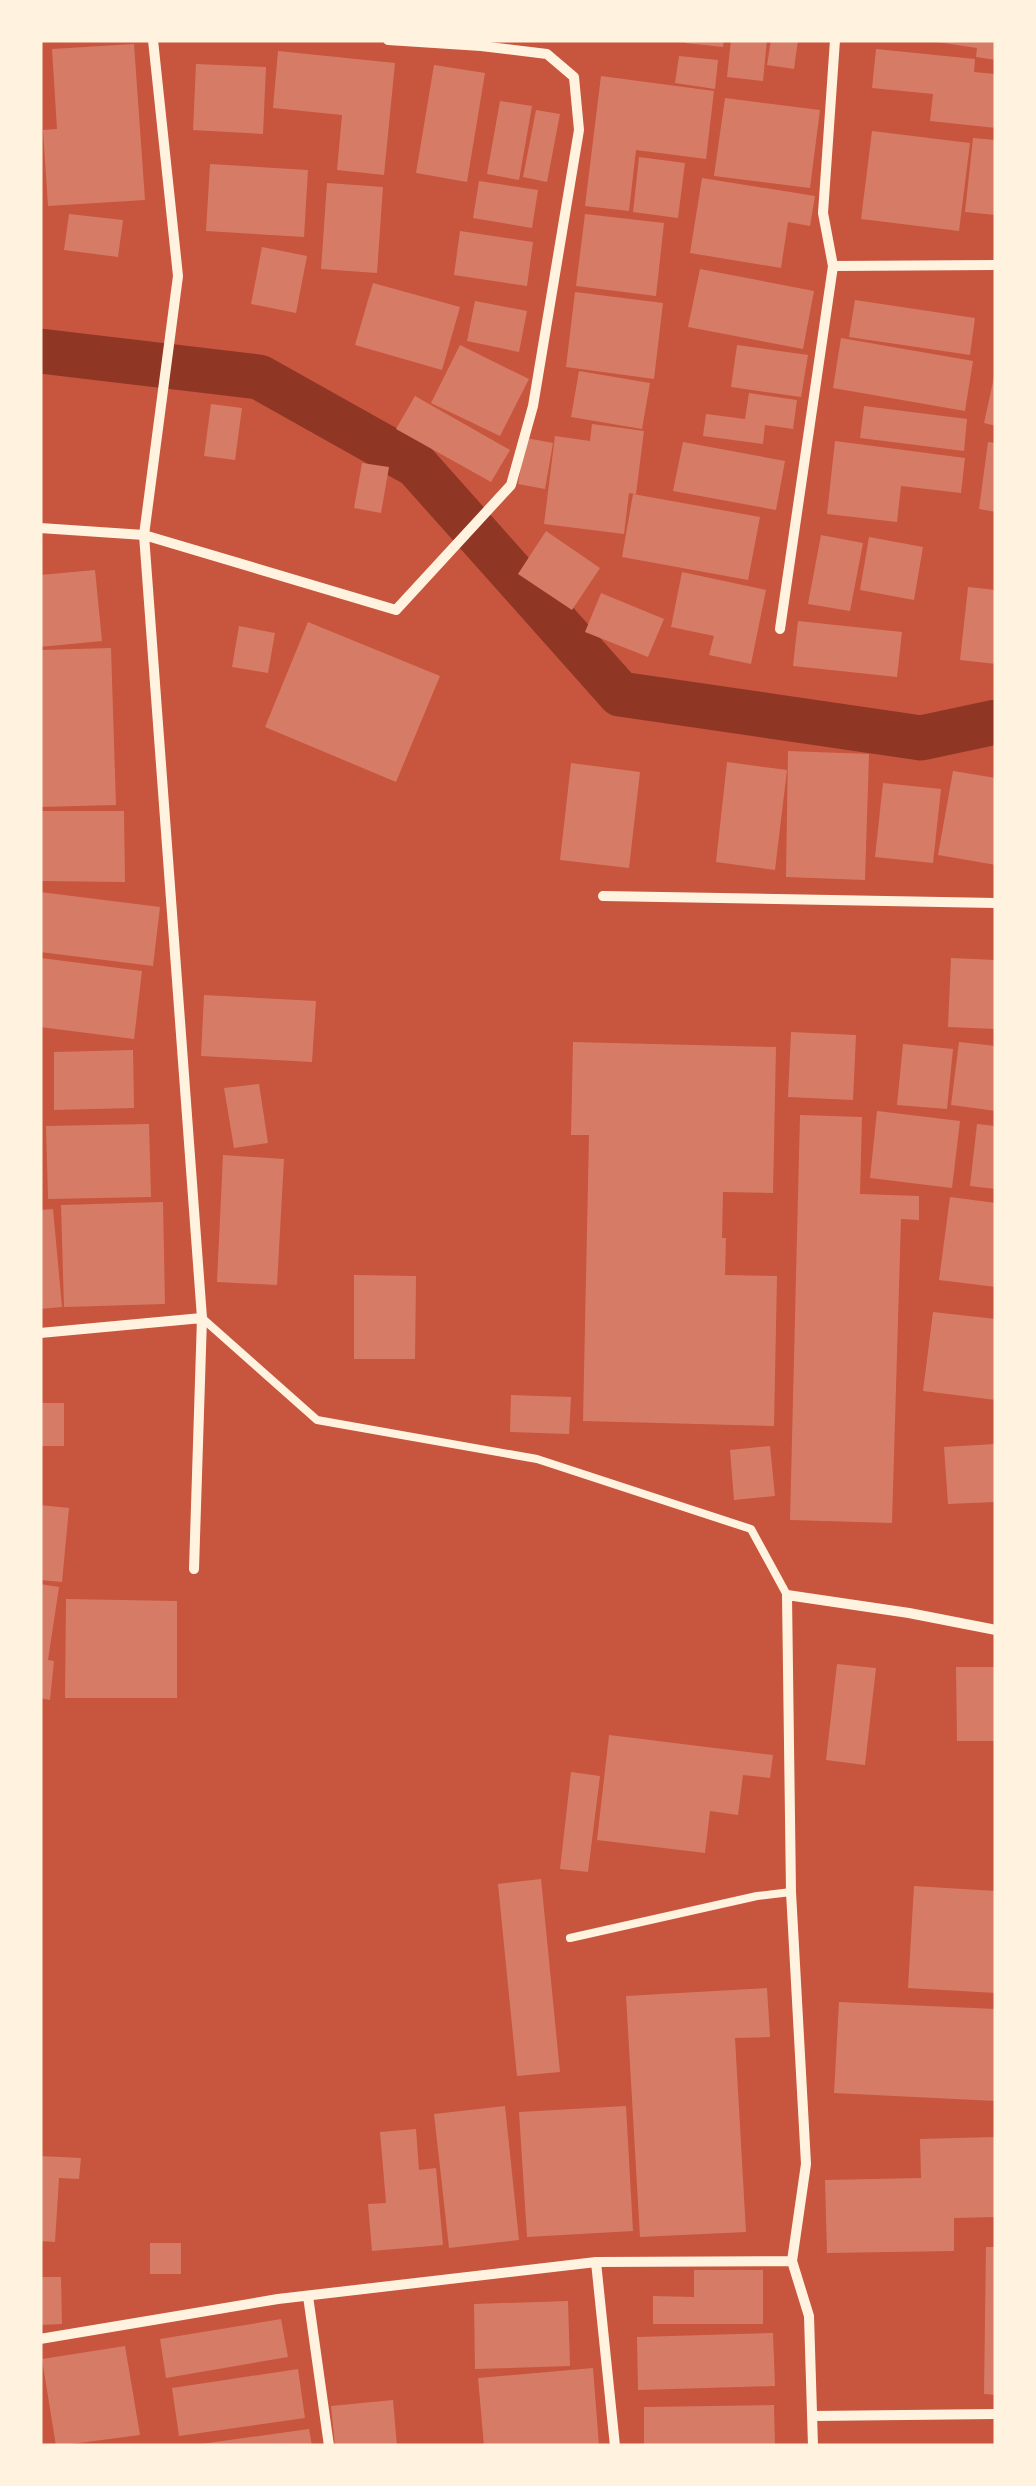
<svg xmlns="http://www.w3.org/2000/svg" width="1036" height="2486" font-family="'DM Sans',sans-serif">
<rect width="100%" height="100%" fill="#c8553d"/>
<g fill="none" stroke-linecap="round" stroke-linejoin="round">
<path stroke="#8f3625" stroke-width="45" d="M40 351 259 377 416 465 620 694 921 738 996 722"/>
</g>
<path fill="#d67c66" d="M685 40H724L723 47 685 43Z
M731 40H767L763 81 727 77Z
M771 40H798L794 69 767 65Z
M937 40H996V60L976 57 977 48 937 42Z
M134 44 145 200 48 206 43 130 57 129 52 49Z
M876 49 975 59 974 72 996 74V128L930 121 933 94 872 88Z
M278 51 395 63 384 175 337 170 342 115 273 108Z
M679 56 718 60 715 89 675 83Z
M196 64 266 67 263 134 193 130Z
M434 65 485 73 467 182 416 173Z
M601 76 714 91 706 159 636 150 629 211 585 206Z
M725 98 820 110 810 188 714 176Z
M500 101 532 106 519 180 487 174Z
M536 110 560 114 547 182 523 177Z
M872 131 970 143 959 231 861 219Z
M973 138 996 140V215L965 212Z
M639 157 685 163 678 218 633 212Z
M210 164 308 170 304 237 206 231Z
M702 178 815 196 810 226 788 222 781 268 690 253Z
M479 181 538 190 532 228 473 218Z
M327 183 383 187 377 273 321 269Z
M69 214 123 220 118 257 64 250Z
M585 214 664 223 656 296 576 286Z
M460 231 533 242 527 286 454 275Z
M262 247 307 256 296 313 251 304Z
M700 269 814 291 803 349 688 327Z
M373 283 460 307 442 370 355 345Z
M575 292 663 303 654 379 566 367Z
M855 300 975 318 970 355 849 337Z
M475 301 527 311 519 352 467 341Z
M841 338 973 361 965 411 833 388Z
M460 345 529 379 500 436 431 403Z
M737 345 808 355 801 397 731 387Z
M579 371 650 383 642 429 571 417Z
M994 377H996V426L984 423Z
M749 393 797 400 793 429 765 425 763 444 703 436 706 414 745 419Z
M415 396 510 450 491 482 396 429Z
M211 404 242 408 235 460 204 456Z
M864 406 967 419 964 451 860 438Z
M592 424 644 431 636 494 629 493 624 534 544 524 555 436 590 441Z
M526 438 553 443 545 489 518 484Z
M835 441 965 458 961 493 901 486 897 522 827 514Z
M683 442 785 461 776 510 673 491Z
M988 442 996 443V512L979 509Z
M362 463 389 467 381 513 354 508Z
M633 494 760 517 748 580 622 557Z
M546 531 600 568 572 610 518 574Z
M821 535 863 543 850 611 808 604Z
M869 537 923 547 914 600 860 590Z
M95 570 102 641 40 647V575Z
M682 572 766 590 751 664 709 655 714 636 671 627Z
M968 587 996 590V664L960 660Z
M601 593 664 619 648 657 585 632Z
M798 621 902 632 897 677 793 666Z
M308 622 440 676 396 782 265 727Z
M239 626 275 633 268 673 232 667Z
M111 648 116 805 40 807V650Z
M788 751 869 754 865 880 786 877Z
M727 762 787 770 775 870 716 862Z
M571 763 640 772 629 868 560 860Z
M953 771 996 778V865L938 855Z
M883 783 941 789 933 863 875 857Z
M40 811H124L125 882 40 881Z
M40 892 160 907 153 966 40 952Z
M41 958 142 971 134 1039 40 1027Z
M951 958 996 960V1029L948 1027Z
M204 995 316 1001 312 1062 201 1056Z
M791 1032 856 1035 853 1100 788 1097Z
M573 1042 776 1047 773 1193 723 1192 722 1238H726L725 1275 777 1276 774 1426 583 1421 589 1135H571Z
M959 1042 996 1046V1111L951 1105Z
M903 1044 953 1049 947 1109 897 1105Z
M133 1050 134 1108 54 1110V1052Z
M259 1084 268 1143 234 1148 224 1088Z
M877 1111 960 1121 952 1188 870 1178Z
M800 1115 862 1117 860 1194 919 1196V1220L901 1219 892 1523 790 1520Z
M149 1124 151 1197 48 1199 46 1126Z
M977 1124 996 1126V1189L970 1186Z
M223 1155 284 1159 277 1285 217 1282Z
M950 1197 996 1203V1287L939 1280Z
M163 1202 165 1304 64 1307 61 1205Z
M53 1209 62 1307 40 1309V1210Z
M354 1275 416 1276 415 1359H354Z
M933 1312 996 1319V1400L923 1391Z
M511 1395 571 1397 569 1434 510 1432Z
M40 1403H64V1446H40Z
M995 1444 996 1502 948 1504 944 1447Z
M770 1446 775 1496 734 1500 730 1450Z
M40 1505 69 1508 62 1582 40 1580Z
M40 1584 59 1587 48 1660 54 1661 50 1700 40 1698Z
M66 1599 177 1601V1698H65Z
M837 1664 876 1668 865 1765 826 1760Z
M956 1667H996V1741H957Z
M609 1735 773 1755 770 1778 743 1775 738 1815 710 1811 705 1853 597 1840Z
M571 1772 600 1776 588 1872 560 1869Z
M541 1879 560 2072 517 2076 498 1884Z
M914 1886 996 1891V1993L908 1988Z
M767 1988 770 2037 735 2038 746 2232 640 2237 626 1996Z
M839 2002 996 2009V2101L834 2093Z
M505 2106 519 2240 449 2248 434 2114Z
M626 2106 633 2231 527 2237 519 2112Z
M416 2129 419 2170 436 2168 443 2245 372 2251 368 2204 386 2203 380 2132Z
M996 2137V2217L954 2218V2251L827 2253 825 2180 921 2178 920 2139Z
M40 2156 81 2158 79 2179 59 2178 55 2242 40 2241Z
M150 2243H181V2274H150Z
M986 2247H996V2395L984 2394Z
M694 2270H763V2324H653V2296L694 2297Z
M40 2277H61L62 2324 40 2325Z
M568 2301 570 2366 475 2369 474 2304Z
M281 2319 288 2357 166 2378 160 2339Z
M773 2333 775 2386 638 2390 637 2337Z
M125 2346 140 2435 56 2446 42 2359Z
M593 2368 599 2446H484L478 2378Z
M298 2369 305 2418 179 2436 172 2388Z
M393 2400 397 2446H335L331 2406Z
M774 2405 775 2446H644V2407Z
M309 2429 312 2446H201V2444Z"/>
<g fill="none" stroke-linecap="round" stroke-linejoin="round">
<path stroke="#fff3e0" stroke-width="8" d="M202 1318 317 1420 537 1459 751 1529 787 1595
M570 1938 757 1896 791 1892"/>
<path stroke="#fff3e0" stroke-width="10" d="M153 40 178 276 144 535 396 610 511 485 533 406 579 130 574 77 547 54 481 46 388 40
M833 266 996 265
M40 528 144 535 202 1318 40 1333
M780 629 833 266 823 213 835 40
M603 896 996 903
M194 1569 202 1318
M792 2261 809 2316 813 2446
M596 2262 615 2446
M308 2296 329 2446
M40 2339 278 2299 596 2262 792 2261 806 2164 791 1892 787 1595 909 1613 996 1630
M813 2416 996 2414"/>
</g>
<rect width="1036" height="2486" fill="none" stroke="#fff3e0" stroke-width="85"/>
</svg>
